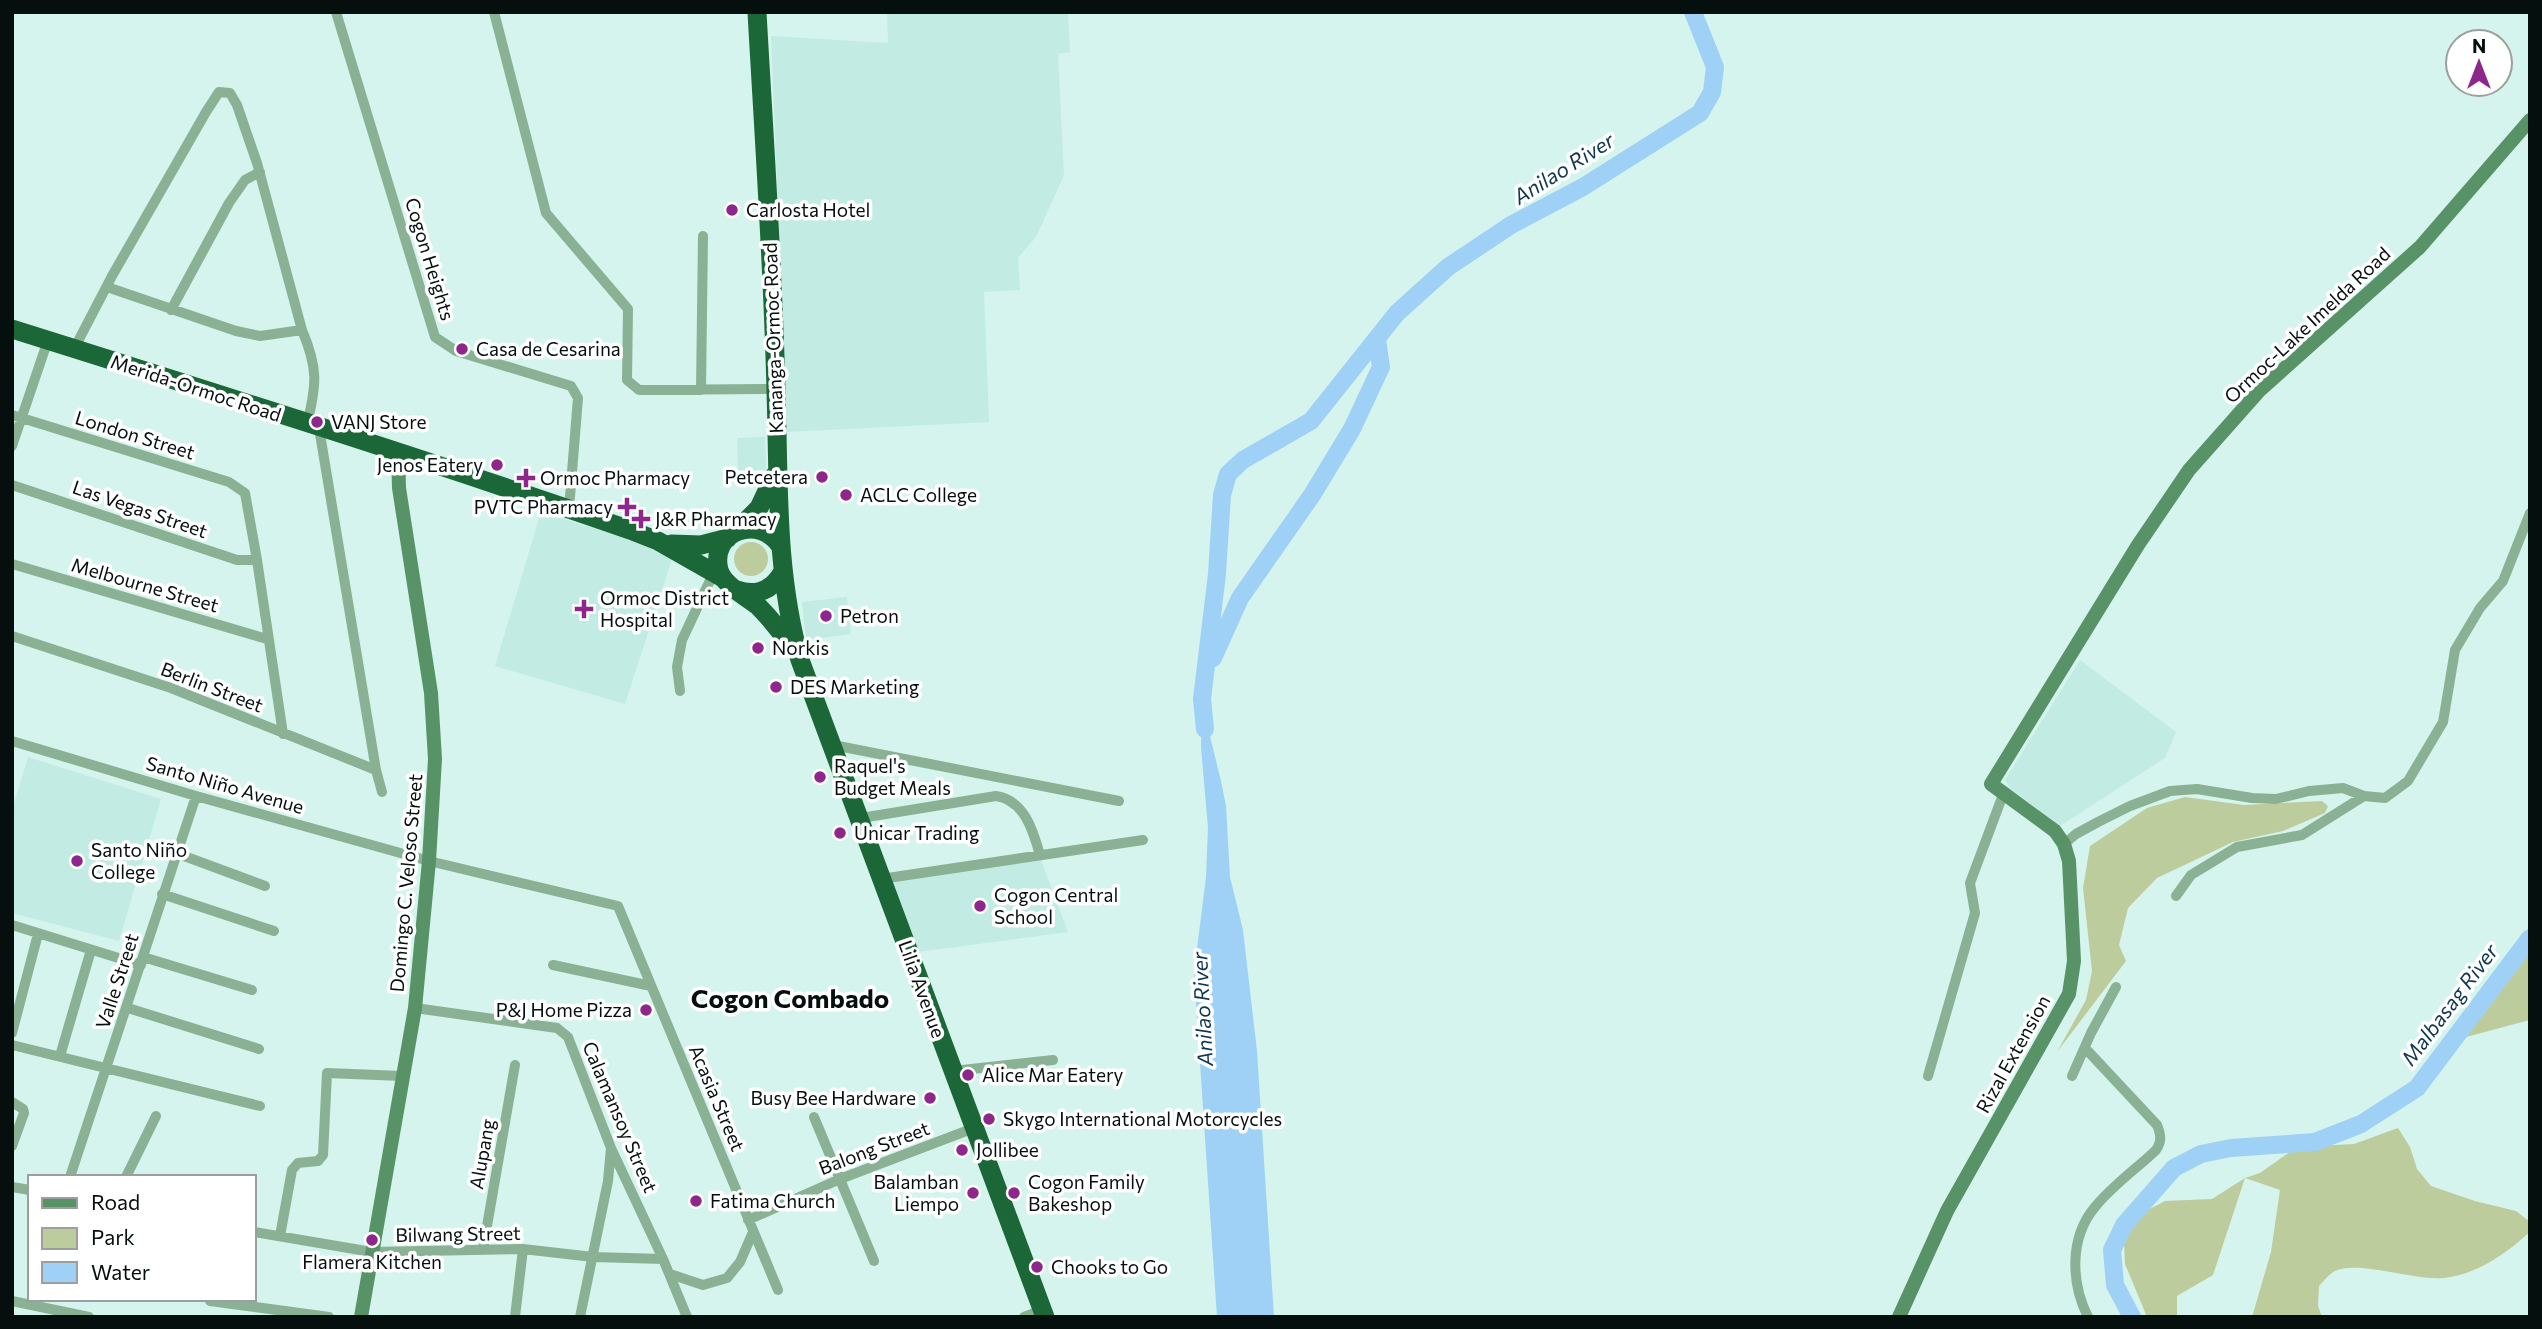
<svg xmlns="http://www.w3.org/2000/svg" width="2542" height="1329" font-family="Commissioner,sans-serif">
<rect width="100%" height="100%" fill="#d4f4ed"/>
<path fill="#c2ece3" d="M887 12H1068L1070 52 1058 54 1064 175 1036 237 1018 258 1020 290 984 292 989 422 787 432 771 36 888 43Z
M765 437 766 470 738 471 737 438Z
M541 512 674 553 625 704 495 666Z
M847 597 851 634 806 640 802 602Z
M2080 660 2176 732 2165 758 2060 826 2012 790 2005 780Z
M28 757 161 799 119 941 12 913V810Z
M1040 857 1068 932 918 952 892 880Z"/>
<path fill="#bdcc9c" d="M734 559a17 17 0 1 1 34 0a17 17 0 1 1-34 0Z
M2185 797 2244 805 2322 801 2328 806 2325 813 2283 831 2233 842 2157 878 2128 908 2119 945 2126 961 2057 1052 2086 1000 2092 971 2083 888 2090 846 2147 808Z
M2530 952V1020L2466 1037Z
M2398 1128 2410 1147 2417 1169 2431 1186 2475 1201 2516 1211 2530 1222V1232C2505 1254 2478 1274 2444 1278 2416 1281 2357 1260 2335 1271 2329 1274 2324 1281 2319 1286L2318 1306 2322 1317H2252L2271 1252 2280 1190 2245 1178 2213 1275 2177 1296V1317H2147L2125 1264 2124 1242 2136 1221 2144 1212 2165 1201 2212 1199 2245 1178 2260 1173 2297 1147 2354 1144Z"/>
<path fill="#9fd1f6" d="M1202 704 1221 781 1226 806 1230 877 1243 930 1257 1051 1274 1317H1217L1194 973 1206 877 1208 828 1201 747Z"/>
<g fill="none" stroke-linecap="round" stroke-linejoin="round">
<path stroke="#9fd1f6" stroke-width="18" d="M1213 658 1240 598 1312 495 1352 429 1381 367 1377 340
M1205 729 1202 699 1217 574 1222 495 1228 474 1243 460 1311 421 1397 313 1448 267 1511 225 1583 187 1700 113 1712 92 1715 67 1693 12
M2132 1317 2115 1285 2112 1250 2124 1225 2174 1168 2201 1154 2231 1148 2315 1142 2361 1124 2417 1088 2530 938"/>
<path stroke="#8ab193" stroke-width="10" d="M336 12 435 337 456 351 571 386 578 398 569 509
M494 12 546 213 628 309 627 380 639 390 776 389
M107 287 236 331 260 336 302 330
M171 310 229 203 245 180 260 172
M74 349 112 276 206 112 219 92 230 93 237 105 257 163 302 330C318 368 317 384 307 424
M701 390 703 236
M12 415 229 482 245 493 257 560 283 734
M319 428 376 770
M12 446 48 340
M12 485 237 560H257
M12 564 267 639
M12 636 171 688 376 770 382 792
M680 691 677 667 682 640 714 572
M12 741 196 796 429 861 618 906 778 1290
M833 745 1119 801
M861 818 996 796C1024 800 1033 830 1040 855
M2064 844 2076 834 2098 822 2130 806 2170 791 2197 789 2252 798 2276 799 2309 791 2343 788 2364 796 2385 798 2408 781 2443 722 2455 650 2480 608 2503 581 2530 513
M176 853 265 886
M881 879 1143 840
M162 894 274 931
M2176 896 2191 875 2237 847 2302 835 2364 796
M12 925 141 965
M143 957 252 990
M553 965 651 986
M128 1008 259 1049
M415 1008 557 1028 568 1037 611 1148 663 1259 687 1317
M12 1033 38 934
M12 1045 260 1106
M2085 1048 2157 1125C2161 1135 2162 1141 2156 1150 2136 1169 2112 1186 2095 1207 2069 1238 2071 1283 2088 1317
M60 1056 91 950
M953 1071 1053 1060
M1928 1076 1975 913 1970 883 2004 792
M2072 1076 2091 1033 2116 987
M12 1102 23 1109 24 1113 12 1146
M814 1117 874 1261
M70 1177 196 796
M126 1177 156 1116
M12 1187 30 1190
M748 1220 840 1179 974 1128
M254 1232 372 1252 523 1249 593 1257 663 1259
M280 1236 292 1170 298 1163 318 1161 323 1155 327 1073 402 1076
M483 1249 515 1065
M670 1274 703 1285 727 1278 740 1262 753 1232
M12 1301 89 1317
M210 1301 329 1317
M515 1317 523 1249
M580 1317 608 1181 611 1148
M1024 1317 1042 1310"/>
<path stroke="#589367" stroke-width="14" d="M361 1317 415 1008 429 861 435 759 431 693 399 488 398 450
M1899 1317 1947 1211 2069 994 2074 961 2069 861 2064 844 2055 831 1991 784 2138 545 2189 470 2259 391 2420 247 2530 120"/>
<path stroke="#1b6737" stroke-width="19" d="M757 12C764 138 773 264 776 391 779 482 775 571 800 660L1045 1317
M12 329C219 394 425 459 630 530L658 541 723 578
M735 532 759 508 774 476
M671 544 701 545 728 538
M781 547C760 513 709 531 719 570 724 586 746 596 758 606 771 619 782 633 792 648
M737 590C757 597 772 590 782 573"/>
</g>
<g fill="#8e278c" stroke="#fff" stroke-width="2.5">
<circle cx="732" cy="210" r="7"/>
<circle cx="462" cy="349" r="7"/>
<circle cx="317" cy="422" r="7"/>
<circle cx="497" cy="465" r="7"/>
<circle cx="822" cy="477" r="7"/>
<path d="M522.5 467.5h7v7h7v7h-7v7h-7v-7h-7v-7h7z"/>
<circle cx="846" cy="495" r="7"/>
<path d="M623.5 496.5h7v7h7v7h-7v7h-7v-7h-7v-7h7z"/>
<path d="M637.5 508.5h7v7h7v7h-7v7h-7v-7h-7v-7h7z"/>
<path d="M580.5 598.5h7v7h7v7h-7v7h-7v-7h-7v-7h7z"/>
<circle cx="826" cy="616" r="7"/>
<circle cx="758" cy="648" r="7"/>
<circle cx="776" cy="687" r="7"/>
<circle cx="820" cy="777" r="7"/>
<circle cx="840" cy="833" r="7"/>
<circle cx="77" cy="861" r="7"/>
<circle cx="980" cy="906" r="7"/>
<circle cx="646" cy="1010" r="7"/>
<circle cx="968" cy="1075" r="7"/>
<circle cx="930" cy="1098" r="7"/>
<circle cx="989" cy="1119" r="7"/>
<circle cx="962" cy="1150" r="7"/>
<circle cx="973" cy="1193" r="7"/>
<circle cx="1014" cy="1193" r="7"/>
<circle cx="696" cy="1201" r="7"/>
<circle cx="372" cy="1240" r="7"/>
<circle cx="1037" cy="1267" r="7"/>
</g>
<g text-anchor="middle" stroke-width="7" stroke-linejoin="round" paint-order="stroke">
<g font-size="19" fill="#050f0d" stroke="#fff" text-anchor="start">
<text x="746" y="217">Carlosta Hotel</text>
<text x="476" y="356">Casa de Cesarina</text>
<text x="331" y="429">VANJ Store</text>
<text x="483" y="472" text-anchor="end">Jenos Eatery</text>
<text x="808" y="484" text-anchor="end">Petcetera</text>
<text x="540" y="485">Ormoc Pharmacy</text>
<text x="860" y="502">ACLC College</text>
<text x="613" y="514" text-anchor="end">PVTC Pharmacy</text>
<text x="655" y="526">J&amp;R Pharmacy</text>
<text x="600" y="605">Ormoc District<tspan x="600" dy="22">Hospital</tspan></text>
<text x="840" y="623">Petron</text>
<text x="772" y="655">Norkis</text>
<text x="790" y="694">DES Marketing</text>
<text x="834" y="773">Raquel's<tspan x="834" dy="22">Budget Meals</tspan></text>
<text x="854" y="840">Unicar Trading</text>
<text x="91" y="857">Santo Niño<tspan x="91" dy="22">College</tspan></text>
<text x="994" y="902">Cogon Central<tspan x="994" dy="22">School</tspan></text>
<text x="632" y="1017" text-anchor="end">P&amp;J Home Pizza</text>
<text x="982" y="1082">Alice Mar Eatery</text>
<text x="916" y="1105" text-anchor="end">Busy Bee Hardware</text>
<text x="1003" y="1126">Skygo International Motorcycles</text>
<text x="976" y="1157">Jollibee</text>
<text x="959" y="1189" text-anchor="end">Balamban<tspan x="959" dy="22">Liempo</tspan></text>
<text x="1028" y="1189">Cogon Family<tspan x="1028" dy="22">Bakeshop</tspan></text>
<text x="710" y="1208">Fatima Church</text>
<text x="372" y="1269" text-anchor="middle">Flamera Kitchen</text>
<text x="1051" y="1274">Chooks to Go</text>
</g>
<g font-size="19" fill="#050f0d" stroke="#fff">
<text transform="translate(430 259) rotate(73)" y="7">Cogon Heights</text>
<text transform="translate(2307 325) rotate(-43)" y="7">Ormoc-Lake Imelda Road</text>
<text transform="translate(773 338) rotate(-92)" y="7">Kananga-Ormoc Road</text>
<text transform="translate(196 388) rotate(18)" y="7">Merida-Ormoc Road</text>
<text transform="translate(135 435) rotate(17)" y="7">London Street</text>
<text transform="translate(140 509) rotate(19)" y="7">Las Vegas Street</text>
<text transform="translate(145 585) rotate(16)" y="7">Melbourne Street</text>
<text transform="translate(212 687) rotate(21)" y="7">Berlin Street</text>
<text transform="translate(225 785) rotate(16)" y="7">Santo Niño Avenue</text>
<text transform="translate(406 883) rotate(-85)" y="7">Domingo C. Veloso Street</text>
<text transform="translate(117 981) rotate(-72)" y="7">Valle Street</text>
<text transform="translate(922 989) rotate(70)" y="7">Lilia Avenue</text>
<text transform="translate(2013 1054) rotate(-61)" y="7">Rizal Extension</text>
<text transform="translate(717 1098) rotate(67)" y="7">Acasia Street</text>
<text transform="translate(620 1117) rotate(67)" y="7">Calamansoy Street</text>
<text transform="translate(874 1148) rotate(-21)" y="7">Balong Street</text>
<text transform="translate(482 1154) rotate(-80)" y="7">Alupang</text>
<text transform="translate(458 1234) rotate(-1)" y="7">Bilwang Street</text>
</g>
<g font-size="21" font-style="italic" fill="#0f3750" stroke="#fff">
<text transform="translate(1564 169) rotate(-32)" y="7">Anilao River</text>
<text transform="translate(2450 1005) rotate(-53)" y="7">Malbasag River</text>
<text transform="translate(1203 1009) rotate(-93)" y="7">Anilao River</text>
</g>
<g font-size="26" font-weight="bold" fill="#050f0d" stroke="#fff">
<text x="790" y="1008">Cogon Combado</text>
</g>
</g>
<rect width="2542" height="1329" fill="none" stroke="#050f0d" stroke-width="28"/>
<rect x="28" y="1175" width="228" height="126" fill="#ffffff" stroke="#9b9f9e" stroke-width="2"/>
<rect x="42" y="1198" width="35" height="10" fill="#589367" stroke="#9b9f9e" stroke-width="2"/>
<text x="91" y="1210" font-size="21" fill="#050f0d">Road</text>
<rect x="42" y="1228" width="35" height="21" fill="#bdcc9c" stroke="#9b9f9e" stroke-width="2"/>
<text x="91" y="1245" font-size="21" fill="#050f0d">Park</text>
<rect x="42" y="1262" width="35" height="21" fill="#9fd1f6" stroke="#9b9f9e" stroke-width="2"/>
<text x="91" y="1280" font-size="21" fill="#050f0d">Water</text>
<g transform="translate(2479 63)"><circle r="33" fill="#ffffff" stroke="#9b9f9e" stroke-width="2"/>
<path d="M0-5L12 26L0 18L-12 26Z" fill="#8e278c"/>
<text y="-10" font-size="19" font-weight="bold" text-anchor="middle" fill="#050f0d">N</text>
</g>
</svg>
